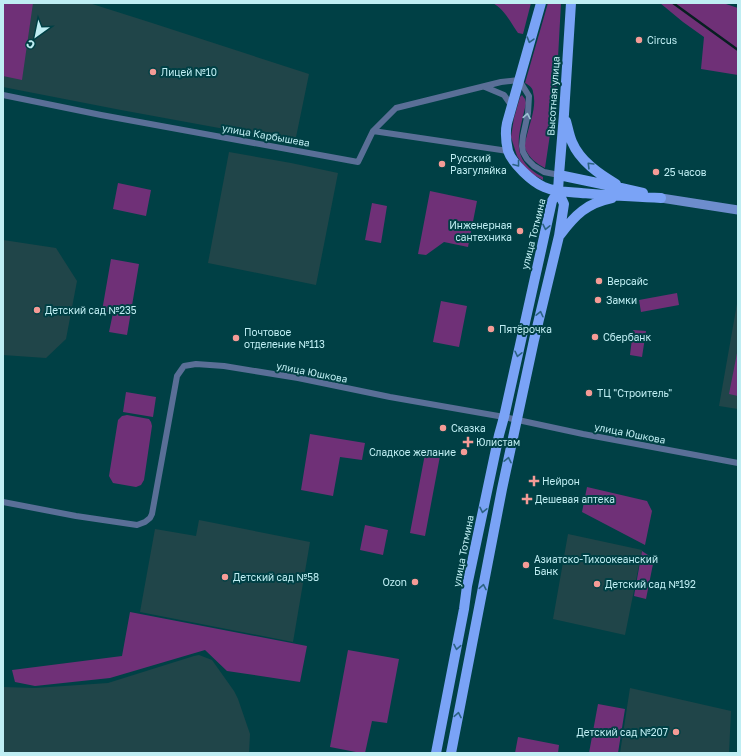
<svg xmlns="http://www.w3.org/2000/svg" width="741" height="756" font-family="'Golos Text',sans-serif">
<rect width="100%" height="100%" fill="#004045"/>
<path fill="#204549" d="M3 3H89L149 22 309 74 295 142 121 110 3 87Z
M229 152 291 163 338 173 316 285 208 263Z
M3 240 56 248 77 281 66 339 46 358 3 355Z
M738 298V409L719 406Z
M199 520 310 542 293 642 140 612 155 529 196 536Z
M568 534 642 550 625 635 553 619Z
M199 655 212 660 234 691 238 699 250 734 249 753H3V687L35 688 108 683 194 656Z
M630 688 731 711 729 753H620Z"/>
<path fill="#6f3077" d="M3 3H33L22 80 3 76Z
M492 3H531L523 34 518 33C511 23 504 8 492 3Z
M548 3H561L556 94 545 168C537 164 528 157 525 148 524 144 526 139 527 135 530 122 537 106 533 92 533 88 529 85 525 83Z
M660 3H723L738 8V75L701 69 704 37 683 22Z
M522 95 525 99 526 103C520 133 507 159 543 177V180L534 175 524 167 517 156 511 137 514 118 520 97Z
M118 183 151 190 146 216 113 209Z
M430 191 477 201 468 247 444 242 426 255 418 254Z
M372 203 387 206 381 243 365 240Z
M111 259 139 264 127 335 109 332 113 313 102 311Z
M677 293 679 305 641 312 639 300Z
M441 301 467 306 459 347 433 342Z
M633 330 646 331 642 357 630 355Z
M738 348V396L729 394Z
M126 392 156 397 153 417 123 412Z
M127 415 149 419 151 422 152 426 144 480 141 485 136 487 113 483 109 476 118 420 122 416Z
M310 434 365 443 362 460 340 457 333 496 301 490Z
M425 454 440 456 425 536 410 533Z
M587 487 647 501 652 511 645 545 582 512Z
M365 525 388 530 383 555 360 550Z
M642 551 654 559 646 599 634 596Z
M130 612 307 646 300 682 227 671 205 650 110 678 35 686 15 682 12 670 122 656Z
M348 650 399 659 387 723 372 721 365 753H361L330 747Z
M598 704 625 709 618 753H589Z
M518 737 559 745 558 753H515Z"/>
<g fill="none" stroke-linecap="round" stroke-linejoin="round">
<path stroke="#071f21" stroke-width="2.5" d="M673 3 738 50"/>
<path stroke="#5a6f97" stroke-width="6" d="M485 87 504 95 511 105
M3 95 101 115 358 162 373 131 396 108 501 82 519 80 529 96 528 113 523 136 522 146 523 152 527 159 534 166 544 172 559 175
M373 131 508 151
M3 502 76 516 137 525 145 522 150 518 152 514 177 376 184 366 196 364 224 366 298 378 390 397 504 417 583 434 738 463"/>
<path stroke="#6d8dcd" stroke-width="9" d="M661 198 738 210"/>
<path stroke="#7aa3f6" stroke-width="10" d="M541 3 507 123C505 132 506 142 508 151 512 163 532 182 544 187 555 192 569 192 581 193 608 195 634 197 661 198
M566 121C568 128 569 135 572 142 580 161 599 174 616 184
M559 175 621 188 643 193
M560 235C575 215 587 203 612 198
M436 753 464 609 467 586 499 435 504 417 552 201 558 191
M451 753 502 489 534 340 559 236 564 204 558 191 559 175 564 114 571 3"/>
</g>
<defs><path id="oneway-chevron" d="M-2-3.5L2.5 0L-2 3.5" fill="none" stroke-width="1.6" stroke-linecap="round" stroke-linejoin="round"/></defs>
<g stroke="#2b6383">
<use href="#oneway-chevron" transform="translate(530 40) rotate(106)"/>
<use href="#oneway-chevron" transform="translate(517 164) rotate(52)"/>
<use href="#oneway-chevron" transform="translate(590 165) rotate(-135)"/>
<use href="#oneway-chevron" transform="translate(546 227) rotate(102)"/>
<use href="#oneway-chevron" transform="translate(540 314) rotate(-77)"/>
<use href="#oneway-chevron" transform="translate(518 354) rotate(103)"/>
<use href="#oneway-chevron" transform="translate(508 460) rotate(-78)"/>
<use href="#oneway-chevron" transform="translate(483 510) rotate(102)"/>
<use href="#oneway-chevron" transform="translate(483 587) rotate(-79)"/>
<use href="#oneway-chevron" transform="translate(457 647) rotate(101)"/>
<use href="#oneway-chevron" transform="translate(458 715) rotate(-79)"/>
</g>
<use stroke="#9cc2d3" href="#oneway-chevron" transform="translate(527 116) rotate(-80)"/>
<g fill="#f59b96" stroke="#004045" stroke-width="1.5">
<circle cx="639" cy="40" r="4"/>
<circle cx="153" cy="72" r="4"/>
<circle cx="442" cy="164" r="4"/>
<circle cx="656" cy="172" r="4"/>
<circle cx="520" cy="231" r="4"/>
<circle cx="599" cy="281" r="4"/>
<circle cx="598" cy="300" r="4"/>
<circle cx="37" cy="310" r="4"/>
<circle cx="491" cy="329" r="4"/>
<circle cx="595" cy="337" r="4"/>
<circle cx="236" cy="338" r="4"/>
<circle cx="589" cy="393" r="4"/>
<circle cx="443" cy="428" r="4"/>
<path d="M466 436h4v4h4v4h-4v4h-4v-4h-4v-4h4z"/>
<circle cx="464" cy="452" r="4"/>
<path d="M532 475h4v4h4v4h-4v4h-4v-4h-4v-4h4z"/>
<path d="M525 493h4v4h4v4h-4v4h-4v-4h-4v-4h4z"/>
<circle cx="526" cy="565" r="4"/>
<circle cx="225" cy="577" r="4"/>
<circle cx="415" cy="582" r="4"/>
<circle cx="597" cy="584" r="4"/>
<circle cx="676" cy="732" r="4"/>
</g>
<g text-anchor="middle" stroke-width="4" stroke-linejoin="round" paint-order="stroke">
<g font-size="10" fill="#bfeef3" stroke="#004045" text-anchor="start">
<text x="647" y="44">Circus</text>
<text x="161" y="76">Лицей №10</text>
<text x="450" y="162">Русский<tspan x="450" dy="12">Разгуляйка</tspan></text>
<text x="664" y="176">25 часов</text>
<text x="512" y="229" text-anchor="end">Инженерная<tspan x="512" dy="12">сантехника</tspan></text>
<text x="607" y="285">Версайс</text>
<text x="606" y="304">Замки</text>
<text x="45" y="314">Детский сад №235</text>
<text x="499" y="333">Пятёрочка</text>
<text x="244" y="336">Почтовое<tspan x="244" dy="12">отделение №113</tspan></text>
<text x="603" y="341">Сбербанк</text>
<text x="597" y="397">ТЦ "Строитель"</text>
<text x="451" y="432">Сказка</text>
<text x="476" y="446">Юлистам</text>
<text x="456" y="456" text-anchor="end">Сладкое желание</text>
<text x="542" y="485">Нейрон</text>
<text x="535" y="503">Дешевая аптека</text>
<text x="534" y="563">Азиатско-Тихоокеанский<tspan x="534" dy="12">Банк</tspan></text>
<text x="233" y="581">Детский сад №58</text>
<text x="407" y="586" text-anchor="end">Ozon</text>
<text x="605" y="588">Детский сад №192</text>
<text x="668" y="736" text-anchor="end">Детский сад №207</text>
</g>
<g font-size="10" fill="#bfeef3" stroke="#004045">
<text transform="translate(553 96) rotate(-86)" y="4">Высотная улица</text>
<text transform="translate(266 135) rotate(10)" y="4">улица Карбышева</text>
<text transform="translate(533 234) rotate(-76)" y="4">улица Тотмина</text>
<text transform="translate(312 372) rotate(11)" y="4">улица Юшкова</text>
<text transform="translate(630 433) rotate(11)" y="4">улица Юшкова</text>
<text transform="translate(463 551) rotate(-79)" y="4">улица Тотмина</text>
</g>
</g>
<rect width="741" height="756" fill="none" stroke="#bfeef3" stroke-width="8"/>
<g transform="translate(36 36) rotate(213)" stroke="#004045" stroke-width="3" paint-order="stroke">
<path d="M0-3L7 15L0 10L-7 15Z" fill="#bfeef3"/>
<text y="-6" font-size="11" font-weight="bold" text-anchor="middle" fill="#bfeef3">С</text>
</g>
</svg>
